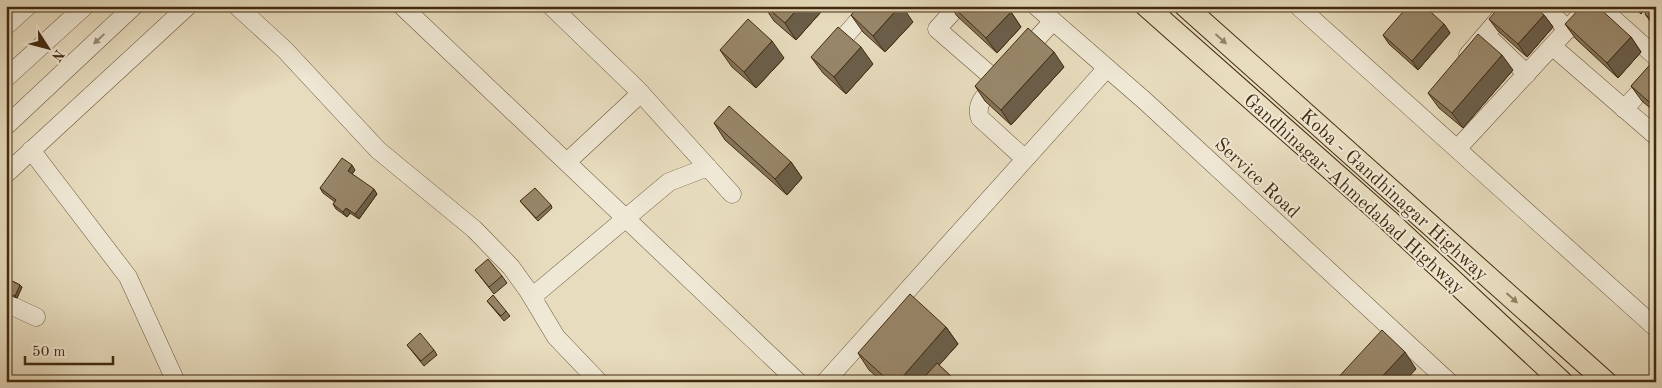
<svg xmlns="http://www.w3.org/2000/svg" width="1662" height="388" font-family="'Old Standard TT',serif">
<rect width="100%" height="100%" fill="#e7dcbe"/>
<filter id="stains"><feTurbulence type="fractalNoise" baseFrequency=".004" numOctaves="4"/><feColorMatrix values="0 0 0 0 .2 0 0 0 0 .09 0 0 0 0 .02 0 0 0 .5 -.17"/></filter>
<radialGradient id="worn" r=".72"><stop offset=".6" stop-color="#630" stop-opacity="0"/><stop offset="1" stop-color="#630" stop-opacity=".3"/></radialGradient>
<g fill="none" stroke-linecap="round" stroke-linejoin="round">
<defs>
<path id="minor" d="M237 6 285 50 378 150 474 229 511 267 529 292 556 337 599 382
M402 6 798 382
M551 6 637 89 732 194
M958 6 937 29 998 82
M1036 6 1145 101 1449 382
M1298 6 1656 328
M1544 6 1568 30
M1599 6 1656 57
M6 26 28 6
M1486 35 1527 74
M1552 46 1656 136
M832 51 871 6
M1023 54 1053 21
M1468 55 1510 6
M6 78 85 6
M999 81C989 92 974 102 980 118L1025 159
M1624 109 1656 75
M6 126 134 6
M1457 149 1589 6
M31 150 128 277 176 382
M567 162 641 93
M6 174 188 6
M532 297 669 182 708 167
M6 303 36 317
M825 382 1107 68"/>
<path id="major" d="M1146 6 1388 220 1562 382
M1185 6 1606 382"/>
</defs>
<use href="#minor" stroke="#6b563b" stroke-width="19"/>
<use href="#major" stroke="#422a0f" stroke-width="23"/>
<use href="#minor" stroke="#efe8d5" stroke-width="18"/>
<use href="#major" stroke="#e7dcbe" stroke-width="21"/>
</g>
<path fill="#83745b" stroke="#422a0f" d="M764 6H817L821 12 796 40 774 21Z
M950 6H1005L1011 12 1021 27 997 53 957 16Z
M1632 6H1648L1641 14Z
M1656 6V29L1645 14Z
M851 15 913 22 885 52 863 32Z
M1544 15 1553 27 1527 57 1498 31 1489 19Z
M1444 24 1450 33 1418 70 1389 44 1383 35Z
M1565 24 1631 37 1641 52 1618 78 1576 39Z
M720 50 784 58 756 88 732 67Z
M811 57 873 64 846 94 823 73Z
M1656 60V113L1642 101 1631 86Z
M1064 67 1011 125 985 101 975 86Z
M1513 70 1463 128 1439 108 1428 93Z
M714 123 791 162 802 178 787 195 725 140Z
M355 170 352 174 377 194 359 219 350 213 347 217 336 209 333 204 335 202 323 193 320 188Z
M520 201 551 205 552 208 538 221Z
M475 270 502 276 507 283 494 294Z
M6 278 20 285 22 287 17 298 6 294Z
M487 301 506 311 510 316 504 321Z
M946 327 958 344 939 365 957 382H883L869 370 858 353Z
M407 345 434 350 437 355 424 366Z"/>
<path fill="#6a5e4a" stroke="#422a0f" d="M800 6H817L821 12 796 40 785 23Z
M900 6H902L913 22 885 52 873 36Z
M1635 6H1648L1641 14Z
M1011 12 1021 27 997 53 986 38Z
M1544 15 1553 27 1527 57 1518 44Z
M1444 24 1450 33 1418 70 1412 61Z
M1631 37 1641 52 1618 78 1607 63Z
M772 41 784 58 756 88 744 72Z
M861 47 873 64 846 94 834 77Z
M1054 52 1064 67 1011 125 1001 110Z
M1502 55 1513 70 1463 128 1452 113Z
M791 162 802 178 787 195 775 179Z
M352 165 355 170 351 175 348 171Z
M374 189 377 194 359 219 355 214Z
M346 208 350 213 347 217 343 212Z
M20 285 22 287 17 298 15 296Z
M946 327 958 344 924 382H898Z
M1405 352 1416 369 1404 382H1377Z"/>
<path fill="#98876a" stroke="#422a0f" d="M765 6H800L785 23Z
M859 6H900L873 36 851 15Z
M952 6H1005L1011 12 986 38Z
M1408 6H1424L1444 24 1412 61 1383 35Z
M1500 6H1534L1544 15 1518 44 1489 19Z
M1582 6H1597L1631 37 1607 63 1565 24Z
M1651 6H1656V24L1645 14Z
M748 19 772 41 744 72 720 50Z
M838 27 861 47 834 77 811 57Z
M1028 28 1054 52 1001 110 975 86Z
M1478 34 1502 55 1452 113 1428 93Z
M1655 59 1656 60V108L1631 86Z
M729 106 791 162 775 179 714 123Z
M342 158 352 165 348 171 374 189 355 214 346 208 343 212 333 204 336 200 320 188Z
M535 188 551 205 536 218 520 201Z
M488 259 502 276 489 287 475 270Z
M6 278 20 285 15 296 6 292Z
M910 294 946 327 898 382H890L858 353Z
M493 295 506 311 501 316 487 301Z
M1382 330 1405 352 1377 382H1334Z
M420 333 434 350 421 361 407 345Z
M937 363 957 382H920Z"/>
<defs><path id="oneway-solid" d="M-6-.8H1V-3.2L6.5 0L1 3.2V.8H-6Z" transform="scale(1.25)"/></defs>
<use fill="#988972" href="#oneway-solid" transform="translate(99 39) rotate(137)"/>
<g fill="#948366">
<use href="#oneway-solid" transform="translate(1221 39) rotate(42)"/>
<use href="#oneway-solid" transform="translate(1512 298) rotate(42)"/>
</g>
<g text-anchor="middle" stroke-width="4" stroke-linejoin="round" paint-order="stroke">
<g font-size="19" fill="#422a0f" stroke="#efe8d5">
<text transform="translate(1258 177) rotate(43)" y="7">Service Road</text>
<text transform="translate(1355 193) rotate(42)" y="7">Gandhinagar-Ahmedabad Highway</text>
<text transform="translate(1395 194) rotate(42)" y="7">Koba - Gandhinagar Highway</text>
</g>
</g>
<rect width="1662" height="388" fill="none" stroke="#e7dcbe" stroke-width="25"/>
<rect x="8" y="8" width="1647" height="373" fill="none" stroke="#422a0f" stroke-width="2.5"/>
<rect x="12" y="12" width="1637" height="363" fill="none" stroke="#422a0f"/>
<g transform="translate(48 48) rotate(126)" stroke="#efe8d5" stroke-width="4" paint-order="stroke">
<path d="M0-4L9 19L0 12L-9 19Z" fill="#422a0f"/>
<text y="-8" font-size="14" font-weight="bold" text-anchor="middle" fill="#422a0f">N</text>
</g>
<path d="M25 356v8h88v-8" fill="none" stroke="#422a0f" stroke-width="2.5"/>
<text x="32" y="356" font-size="15" fill="#422a0f" stroke="#efe8d5" stroke-width="4" paint-order="stroke">50 m</text>
<rect width="100%" height="100%" filter="url(#stains)"/>
<rect width="100%" height="100%" fill="url(#worn)"/>
</svg>
